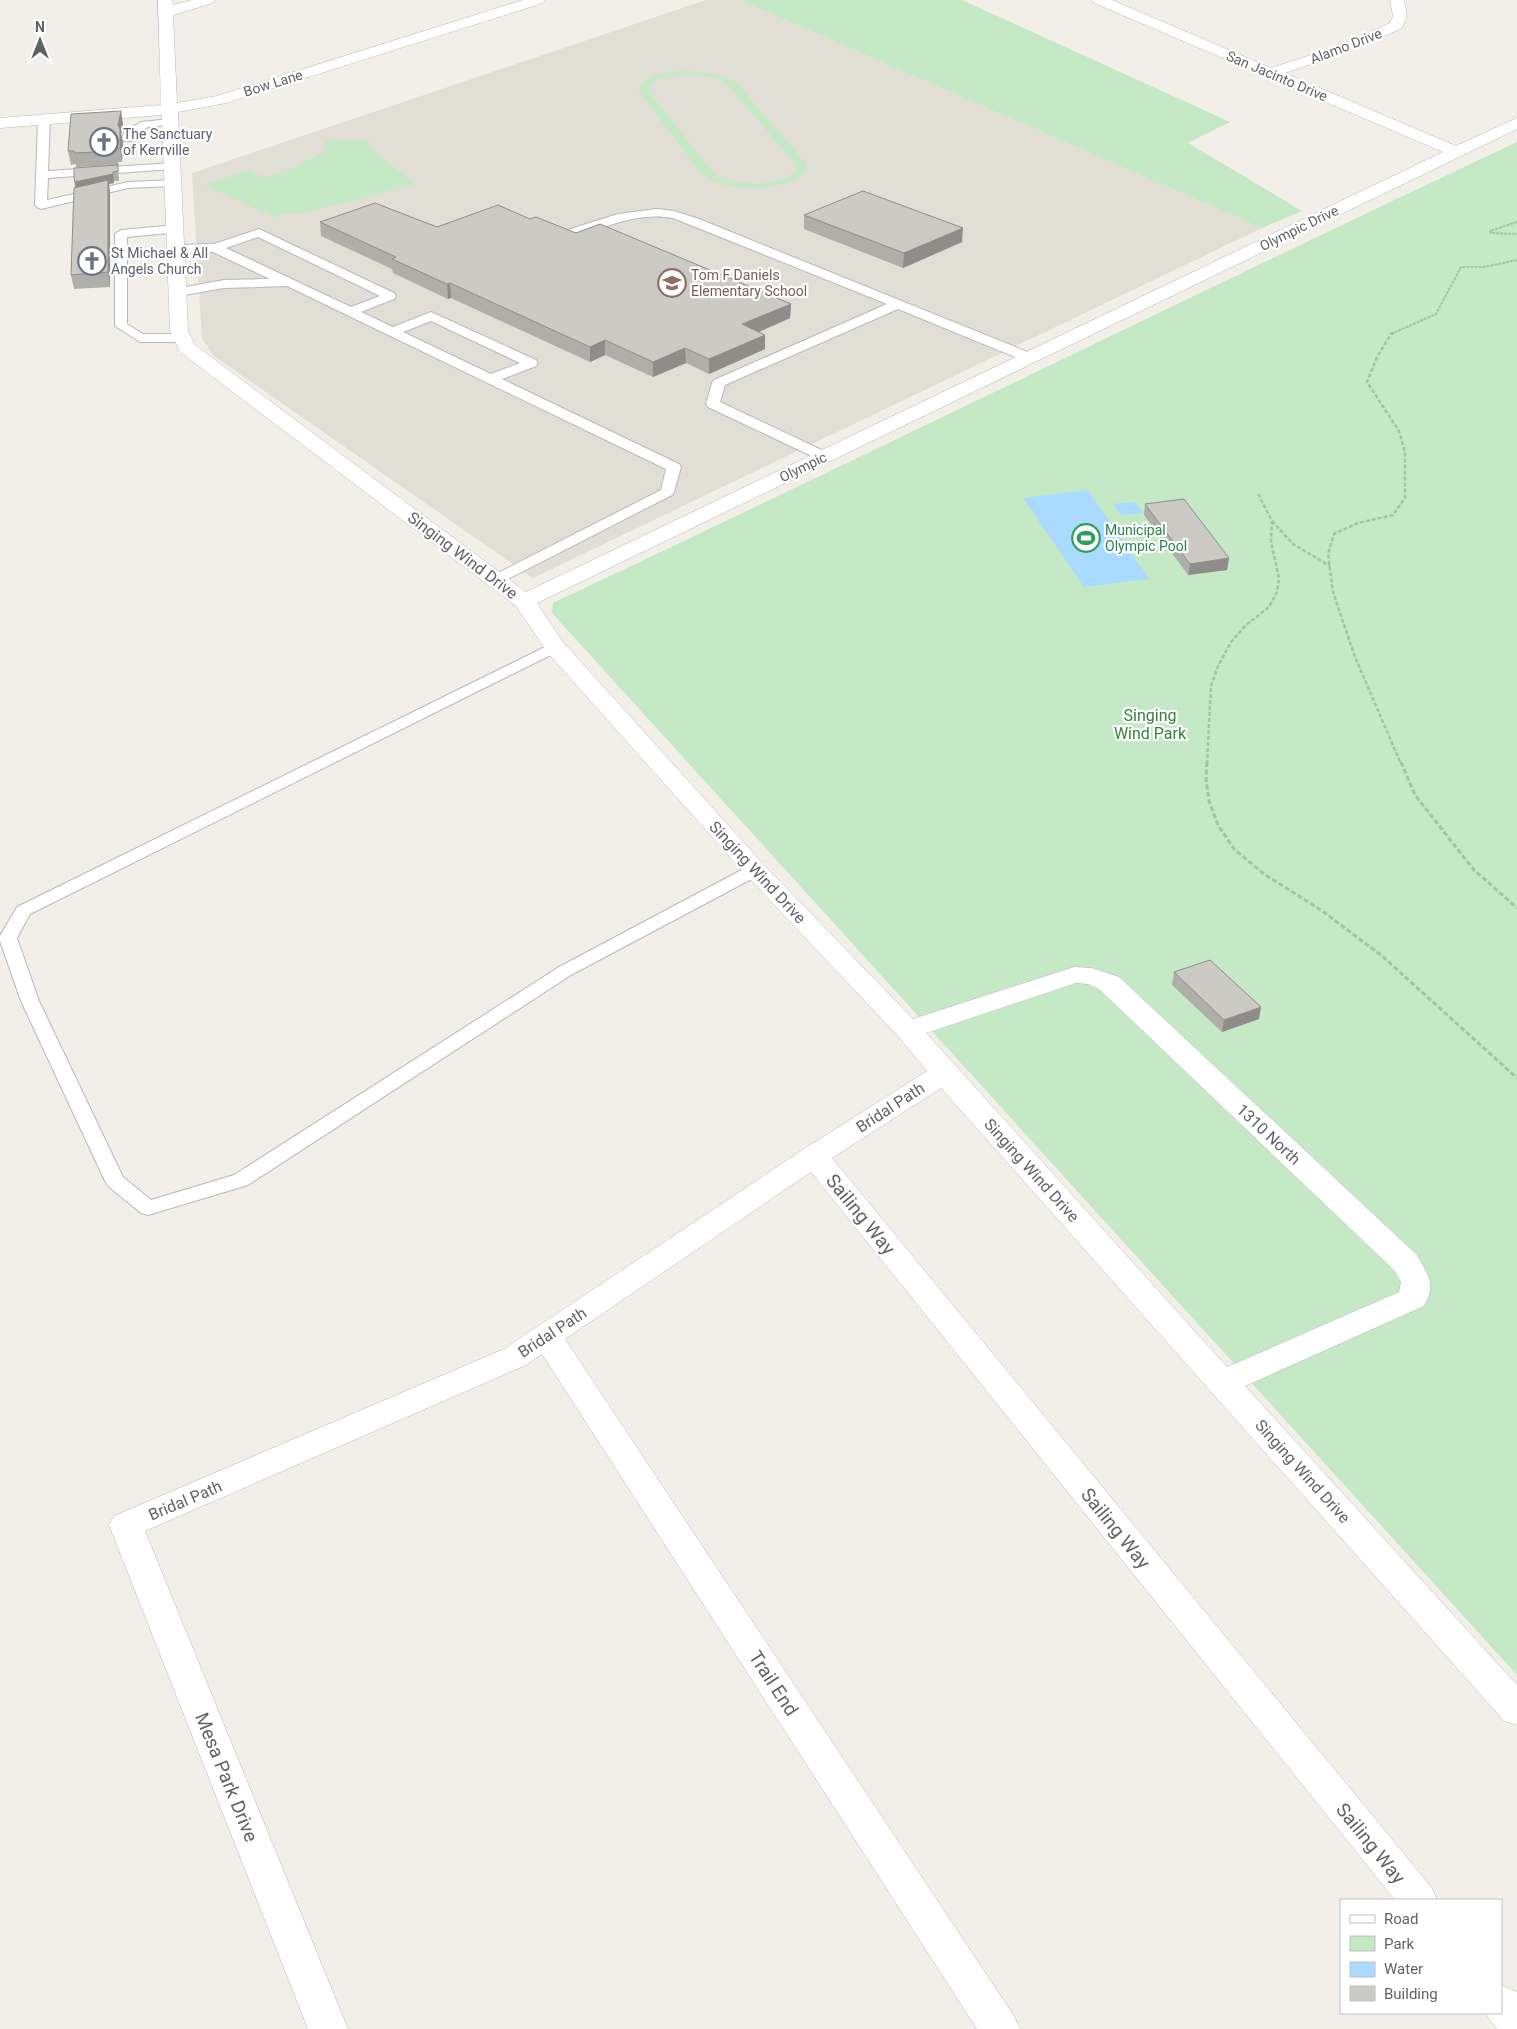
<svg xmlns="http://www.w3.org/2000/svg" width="1517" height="2029" font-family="Roboto,sans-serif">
<rect width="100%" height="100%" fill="#f1efe8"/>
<path fill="#e1ded6" d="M706 0H740L1262 228 533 578 214 356 202 339 192 173Z"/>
<path fill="#c5e8c5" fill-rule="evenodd" d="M740 0H962L1230 122 1188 143 1302 211 1262 228Z
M685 71 716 74 737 83 806 164C807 175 796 180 786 183 763 190 729 191 708 178 698 172 692 161 685 152 670 132 654 111 639 91V87C649 73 669 72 685 71ZM677 75H703L724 81 796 164 795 172 785 179 758 184 730 181 716 176 648 91C651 78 666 77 677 75Z
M369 140 368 146 415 184 299 214 288 213 275 217 204 185 250 170 265 178 296 167 324 152 326 141Z
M1517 142V1675L552 613 553 603C875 451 1195 294 1517 142Z"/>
<path fill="#aadaff" d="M1088 490 1149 579 1084 587 1023 498Z
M1136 502 1143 513 1121 515 1113 504Z"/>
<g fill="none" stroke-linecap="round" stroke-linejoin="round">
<defs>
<path id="service" d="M44 116 50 119 48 171 173 163 179 166 173 169 48 178 47 200 128 182 174 180 180 183 174 186 128 188 41 209 37 207 35 205 38 119Z
M170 119 176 122 174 124 148 127 134 135 132 141H124L122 139 124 132 141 122Z
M657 209 674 211 699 219 1035 355 1037 358 1030 362 1025 361 898 309 725 385 720 402 830 454 832 457 830 460H820L708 407 706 404 712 383 714 380 887 304 673 218C635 211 604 229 568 238L562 234 564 231 618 214Z
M176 225 182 229 180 232 127 237V324L143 334H183L189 338 183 342H140L115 326V234L121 230Z
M259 229 394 293 396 296 394 299 361 312 393 327 431 312 536 360 538 363 536 366 502 379 679 464 681 467 674 492 672 495 502 582H492L490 579 492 576 661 490 666 469 287 286 224 288 179 296 175 295 173 292 175 289 224 280 270 279 213 252 177 253 171 249 177 245 214 244ZM258 237 380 296 351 307 226 248ZM431 321 520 363 491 374 403 332Z
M555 642 561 644 563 647 561 650 30 914 17 938 39 1001 123 1177 151 1200 234 1175 559 967 749 866 755 865 761 866 764 870 761 874 571 975 248 1185 148 1215 141 1213 108 1186 105 1181 21 1001 0 941V936L17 907Z"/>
<path id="minor" d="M158 0H172L173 5 192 0H215L213 3 173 15 177 103 217 96 523 0H545L543 3 226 103 178 112 188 331 195 345 526 592 1443 152 1094 3 1092 0H1112L1271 68C1312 55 1352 42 1390 23L1393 16 1390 0H1404L1407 16 1402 28 1356 49 1285 73 1456 146 1517 118V129L537 603 563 642 764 865 913 1019 1074 967 1092 968 1119 977 1417 1255C1428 1275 1437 1284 1424 1306L1245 1386 1517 1685V1725L1504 1721 941 1088 832 1158 1432 1888 1437 1900H1395L811 1172 565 1339 1014 2016 1020 2029H977L542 1354 526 1365 145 1531 348 2029H308L109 1525 114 1516 504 1349 804 1149 927 1071 898 1036 746 875 547 652 516 606 180 352 170 331 162 115 0 128V118L161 105ZM1076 983 1088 984 1099 989 1394 1270 1401 1282 1399 1292 1227 1367 926 1033Z
M1501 1985 1517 1992V2029H1497L1485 2013H1501Z"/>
</defs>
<use href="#service" stroke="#b5b8bc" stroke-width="2"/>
<use href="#minor" stroke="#b5b8bc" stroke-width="1"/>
<path stroke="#9cc7a9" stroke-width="2" stroke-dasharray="3 1" stroke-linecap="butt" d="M1517 222 1490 231 1491 233 1517 234
M1391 334 1436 314 1461 267H1484L1517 260"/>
<path stroke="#9cc7a9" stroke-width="2.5" stroke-dasharray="4 2" stroke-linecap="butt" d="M1394 333 1391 334 1377 357 1367 382 1399 431 1405 452V498L1393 515 1358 523 1334 534 1328 554 1333 592 1355 657 1401 764
M1272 521 1293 544 1330 566
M1207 764 1211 686 1218 666 1231 642 1246 625 1269 607 1277 592 1279 578 1271 542 1272 521 1258 494"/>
<path stroke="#9cc7a9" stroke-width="3" stroke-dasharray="5 2.5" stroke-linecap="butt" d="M1207 762 1206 779 1209 801 1218 825 1234 849 1264 874 1321 910 1382 956 1517 1078
M1401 762 1415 795 1474 870 1517 908"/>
<use href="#service" fill="#fff" fill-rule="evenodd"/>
<use href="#minor" fill="#fff" fill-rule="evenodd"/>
</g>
<path fill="#afaea9" d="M123 124 121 134 123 142 122 162H118L119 165 76 167V164L71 165 68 151Z
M118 165 119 181H114V183L109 184 110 194V287L74 289 71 275 75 188 74 178Z
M804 215 962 242 903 268 804 229Z
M530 219 576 233 791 304 790 318 759 332 765 349 709 374 686 363 653 377 605 355 590 362 451 298 448 299 393 273 392 269 321 236 320 222 437 227Z
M1145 504 1229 558 1227 570 1188 575 1144 515Z
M1174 972 1259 1019 1222 1032 1172 985Z"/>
<path fill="#8f8d8a" d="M121 111 123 124 121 134 123 142 122 162 120 148 118 125Z
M113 172 114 183 109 184 110 194V287L108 272 76 192 75 182Z
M963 228 962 242 903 268 904 253Z
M450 283 451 298 448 299 447 284Z
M791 304 790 318 742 339V324Z
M765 335V349L709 374V359Z
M605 340V355L590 362V347Z
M685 348 686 363 653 377V362Z
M1229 558 1227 570 1188 575 1190 564Z
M1261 1007 1259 1019 1222 1032 1224 1020Z"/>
<path fill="#cccac5" stroke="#8f8d8a" d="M121 111 118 125 120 129V148H116V151L74 153V151H68L71 114Z
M118 165V171L113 172V174L75 182 74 178V168Z
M108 180V272L71 275 74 188Z
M863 191 963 228 904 253 804 215Z
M375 203 437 227 498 205 530 219 536 217 576 233 600 224 791 304 742 324 765 335 709 359 685 348 653 362 605 340 590 347 450 283 447 284 392 259 396 257 320 222Z
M1184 499 1229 558 1190 564 1145 504Z
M1210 960 1261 1007 1224 1020 1174 972Z"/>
<defs>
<symbol id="church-ring" viewBox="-11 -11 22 22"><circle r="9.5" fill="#fff" stroke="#6b7280" stroke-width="1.5"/><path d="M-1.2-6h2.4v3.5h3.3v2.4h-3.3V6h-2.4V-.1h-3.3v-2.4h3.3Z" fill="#6b7280"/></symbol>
<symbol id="school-ring" viewBox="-11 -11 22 22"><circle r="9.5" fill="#fff" stroke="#8d6e63" stroke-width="1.5"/><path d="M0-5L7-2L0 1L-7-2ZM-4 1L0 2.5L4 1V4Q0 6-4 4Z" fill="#8d6e63"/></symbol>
<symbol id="stadium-ring" viewBox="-11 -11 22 22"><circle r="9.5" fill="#fff" stroke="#2e9e5b" stroke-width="1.5"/><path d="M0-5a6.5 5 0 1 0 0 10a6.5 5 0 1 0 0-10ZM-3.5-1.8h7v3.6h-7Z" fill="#2e9e5b"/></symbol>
</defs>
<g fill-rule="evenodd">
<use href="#church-ring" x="88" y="126" width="32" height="32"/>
<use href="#church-ring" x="76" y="245" width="32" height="32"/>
<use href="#school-ring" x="656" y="267" width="32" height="32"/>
<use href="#stadium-ring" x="1070" y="522" width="32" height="32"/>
</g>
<g text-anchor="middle" stroke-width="4.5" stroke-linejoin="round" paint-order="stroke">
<g font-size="14" fill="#5f6368" stroke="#fff">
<text transform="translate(1346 46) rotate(-21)" y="5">Alamo Drive</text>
<text transform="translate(1277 76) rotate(23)" y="5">San Jacinto Drive</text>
<text transform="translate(273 83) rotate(-17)" y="5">Bow Lane</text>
<text transform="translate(1299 228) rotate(-26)" y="5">Olympic Drive</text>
<text transform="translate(803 467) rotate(-26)" y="5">Olympic</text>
</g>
<g font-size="14" fill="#5b616d" stroke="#fff" text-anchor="start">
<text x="123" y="139">The Sanctuary<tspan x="123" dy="16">of Kerrville</tspan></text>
<text x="111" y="258">St Michael &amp; All<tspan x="111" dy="16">Angels Church</tspan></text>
</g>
<g font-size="14" fill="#785e54" stroke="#fff" text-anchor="start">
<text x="691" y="280">Tom F Daniels<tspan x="691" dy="16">Elementary School</tspan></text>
</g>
<g font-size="14" fill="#27864d" stroke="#fff" text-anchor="start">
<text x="1105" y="535">Municipal<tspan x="1105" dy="16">Olympic Pool</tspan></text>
</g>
<g font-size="16" fill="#5f6368" stroke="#fff">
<text transform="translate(463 555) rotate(37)" y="6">Singing Wind Drive</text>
<text transform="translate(758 872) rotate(47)" y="6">Singing Wind Drive</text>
<text transform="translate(890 1107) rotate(-33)" y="6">Bridal Path</text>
<text transform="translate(1269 1134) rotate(43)" y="6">1310 North</text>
<text transform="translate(1032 1170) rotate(48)" y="6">Singing Wind Drive</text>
<text transform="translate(552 1332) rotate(-33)" y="6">Bridal Path</text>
<text transform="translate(1303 1471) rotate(48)" y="6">Singing Wind Drive</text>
<text transform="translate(185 1500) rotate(-23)" y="6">Bridal Path</text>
</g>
<g font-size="16" fill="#348238" stroke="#fff">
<text x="1150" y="721">Singing<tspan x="1150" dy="18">Wind Park</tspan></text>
</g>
<g font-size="19" fill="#5f6368" stroke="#fff">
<text transform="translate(861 1214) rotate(51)" y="7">Sailing Way</text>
<text transform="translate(1116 1528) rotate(51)" y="7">Sailing Way</text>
<text transform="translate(774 1683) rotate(57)" y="7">Trail End</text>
<text transform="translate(227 1777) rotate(68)" y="7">Mesa Park Drive</text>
<text transform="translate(1371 1843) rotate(51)" y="7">Sailing Way</text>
</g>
</g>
<rect x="1340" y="1899" width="162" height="115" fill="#ffffff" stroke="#bfc1c3"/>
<rect x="1350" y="1915" width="25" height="8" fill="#ffffff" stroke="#bfc1c3"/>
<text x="1384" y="1924" font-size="15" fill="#5f6368">Road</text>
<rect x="1350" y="1936" width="25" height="15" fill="#c5e8c5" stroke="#bfc1c3"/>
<text x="1384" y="1949" font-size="15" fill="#5f6368">Park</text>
<rect x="1350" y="1962" width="25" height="15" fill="#aadaff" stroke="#bfc1c3"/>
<text x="1384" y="1974" font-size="15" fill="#5f6368">Water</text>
<rect x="1350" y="1986" width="25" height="15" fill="#cccac5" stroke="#bfc1c3"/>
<text x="1384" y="1999" font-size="15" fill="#5f6368">Building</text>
<g transform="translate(40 40)" stroke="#ffffff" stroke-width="4" paint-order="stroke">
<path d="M0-4L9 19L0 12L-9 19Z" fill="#5f6368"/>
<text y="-8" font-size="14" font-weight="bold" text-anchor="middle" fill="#5f6368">N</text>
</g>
</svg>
